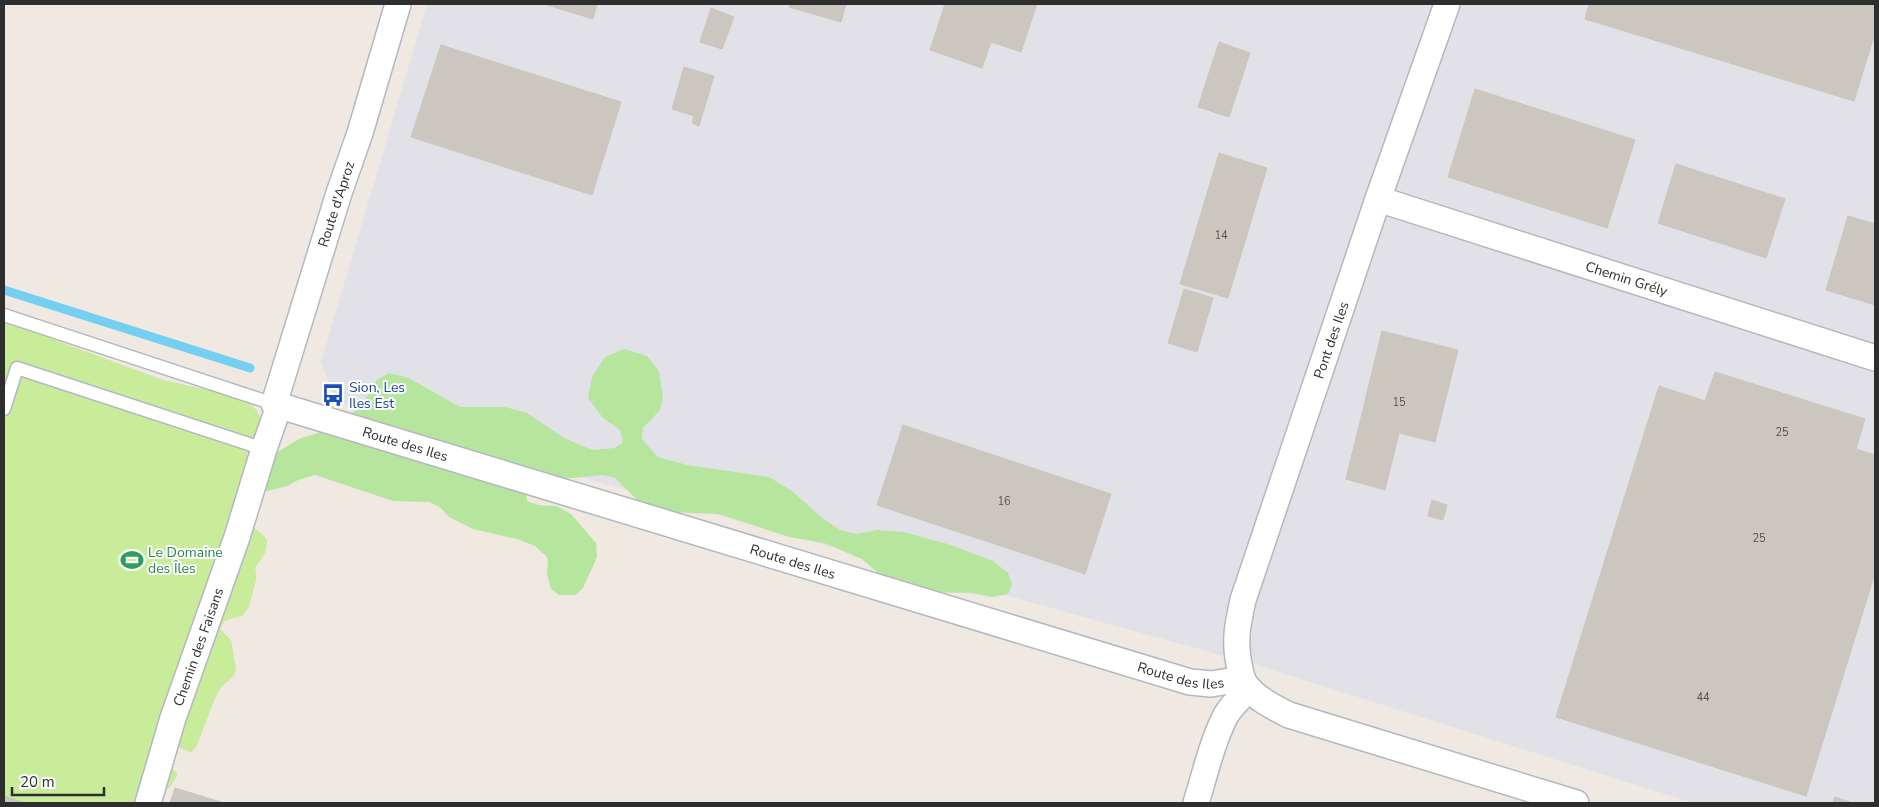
<svg xmlns="http://www.w3.org/2000/svg" width="1879" height="807" font-family="'Nunito Sans',sans-serif">
<rect width="100%" height="100%" fill="#efe9e1"/>
<path fill="#e3e1e8" d="M427 4H1875V803H1693L1260 666 354 414 333 393 321 362Z"/>
<path fill="#b6e59e" d="M39 328 55 340 162 380 234 396 250 404 257 411 267 450 276 453 299 439 336 427 361 406 377 380 389 373 409 378 460 407H505L527 413 564 438 592 450 615 448 623 442 620 430 603 418 588 398 592 377 605 357 624 349 647 356 659 371 663 398 660 410 643 428 642 439 658 457 687 465 769 477 792 491 821 517 840 530 857 534 877 530 904 532 951 545 993 561 1008 573 1012 584 1008 594 992 597 971 593 923 592 892 585 862 559 824 543 789 537 719 514 666 512 641 504 615 478 603 475 553 480 533 488 526 495 527 501 538 505 556 506 571 514 596 543 597 557 583 588 576 595H559L551 589 547 574 548 561 547 557 535 546 517 539 473 529 449 517 440 507 429 502 393 501 315 475 298 480 287 486 252 495 240 517 264 536 267 541 265 553 255 567 256 579 249 606 243 615 225 620 220 629 231 641 236 670 233 676 221 687 214 700 196 747 191 752 160 740 161 758 177 773 176 777 169 788 4 694 116 408Z"/>
<path fill="#c9ec9a" d="M4 316 39 328 55 340 162 380 234 396 250 404 257 411 263 423 240 517 264 536 267 541 265 553 255 567 256 579 249 606 243 615 224 621 220 629 231 641 236 670 233 676 221 687 214 700 196 747 191 752 160 740 161 758 177 773 176 777 169 788 145 793 142 803H4Z"/>
<g fill="none" stroke-linecap="round" stroke-linejoin="round">
<path stroke="#75cff0" stroke-width="9" d="M4 290 250 368"/>
</g>
<path fill="#cbc7bf" stroke="#cbc5ba" d="M544 4H597L593 19Z
M790 4H846L841 22 789 7Z
M945 4H1037L1021 52 991 42 982 68 930 50Z
M1589 4H1872L1875 5V33L1854 101 1585 19Z
M711 8 734 17 722 49 700 42Z
M1219 42 1250 53 1229 117 1198 107Z
M441 45 621 102 592 195 411 137Z
M684 67 714 76 699 126 692 123 694 116 672 109Z
M1475 89 1635 140 1607 228 1448 177Z
M1219 153 1267 168 1228 298 1180 284Z
M1676 164 1785 199 1766 258 1658 223Z
M1848 216 1875 224V305L1826 290Z
M1184 289 1213 298 1197 352 1168 343Z
M1382 331 1458 350 1435 442 1399 433 1385 490 1346 479Z
M1715 372 1865 419 1856 449 1875 455V573L1806 796 1556 717 1659 386 1705 401Z
M903 425 1111 494 1085 574 877 505Z
M1432 500 1447 505 1443 520 1428 516Z
M175 788 221 802V803H170Z
M4 796 25 803H4Z
M1835 797 1853 803H1833Z"/>
<g fill="none" stroke-linecap="round" stroke-linejoin="round">
<defs>
<path id="service" d="M4 315 274 404
M4 409 17 368 264 449"/>
<g id="minor">
<path id="s1" d="M398 4 360 133 339 193 274 404 1190 682 1211 684 1242 679"/>
<path d="M1447 4 1378 199 1243 600C1237 627 1234 642 1240 669 1241 674 1242 679 1245 684 1255 698 1273 707 1289 715L1576 803"/>
<path id="s2" d="M1378 199 1875 358"/>
<path id="s3" d="M148 803 173 718 237 537 264 449 279 406"/>
<path d="M1196 803C1205 774 1212 742 1226 715 1232 705 1241 697 1249 689"/>
</g>
</defs>
<use href="#service" stroke="#b4b7c1" stroke-width="15"/>
<use href="#minor" stroke="#b4b7c1" stroke-width="28"/>
<use href="#service" stroke="#fff" stroke-width="12"/>
<use href="#minor" stroke="#fff" stroke-width="25"/>
</g>
<defs>
<symbol id="bus-bare" viewBox="-9 -9 18 18"><path d="M-5-6H5V4H4V6H2V4H-2V6H-4V4H-5ZM-3.5-4V0h7V-4ZM-3.5 1.2v1.5H-2V1.2ZM2 1.2v1.5H3.5V1.2Z" fill="#1a4fb4" stroke="#fff" stroke-width="2.5" paint-order="stroke"/></symbol>
<symbol id="stadium-bare" viewBox="-9 -9 18 18"><path d="M0-5a6.5 5 0 1 0 0 10a6.5 5 0 1 0 0-10ZM-3.5-1.8h7v3.6h-7Z" fill="#2e9e5b" stroke="#fff" stroke-width="2.5" paint-order="stroke"/></symbol>
</defs>
<g fill-rule="evenodd">
<use href="#bus-bare" x="317" y="379" width="32" height="32"/>
<use href="#stadium-bare" x="116" y="544" width="32" height="32"/>
</g>
<g text-anchor="middle" stroke-width="4" stroke-linejoin="round" paint-order="stroke">
<g font-size="11" fill="#555452">
<text x="1221" y="239">14</text>
<text x="1399" y="406">15</text>
<text x="1782" y="436">25</text>
<text x="1004" y="505">16</text>
<text x="1759" y="542">25</text>
<text x="1703" y="701">44</text>
</g>
<g font-size="14" fill="#2e2e2e" stroke="#fff">
<text transform="translate(336 204) rotate(-72)" y="5">Route d'Aproz</text>
<text dy="5" stroke="none"><textPath href="#s2" startOffset="261">Chemin Grély</textPath></text>
<text transform="translate(1331 340) rotate(-71)" y="5">Pont des Iles</text>
<text dy="5" stroke="none"><textPath href="#s1" startOffset="556">Route des Iles</textPath></text>
<text dy="5" stroke="none"><textPath href="#s1" startOffset="961">Route des Iles</textPath></text>
<text dy="5" stroke="none"><textPath href="#s3" startOffset="164">Chemin des Faisans</textPath></text>
<text dy="5" stroke="none"><textPath href="#s1" startOffset="1366">Route des Iles</textPath></text>
</g>
<g font-size="14" fill="#164399" stroke="#fff" text-anchor="start">
<text x="349" y="392">Sion, Les<tspan x="349" dy="16">Iles Est</tspan></text>
</g>
<g font-size="14" fill="#27864d" stroke="#fff" text-anchor="start">
<text x="148" y="557">Le Domaine<tspan x="148" dy="16">des Îles</tspan></text>
</g>
</g>
<rect width="1879" height="807" fill="none" stroke="#2e2e2e" stroke-width="10"/>
<path d="M12 787v8h92v-8" fill="none" stroke="#2e2e2e" stroke-width="2.5"/>
<text x="20" y="787" font-size="15" fill="#2e2e2e" stroke="#ffffff" stroke-width="4" paint-order="stroke">20 m</text>
</svg>
